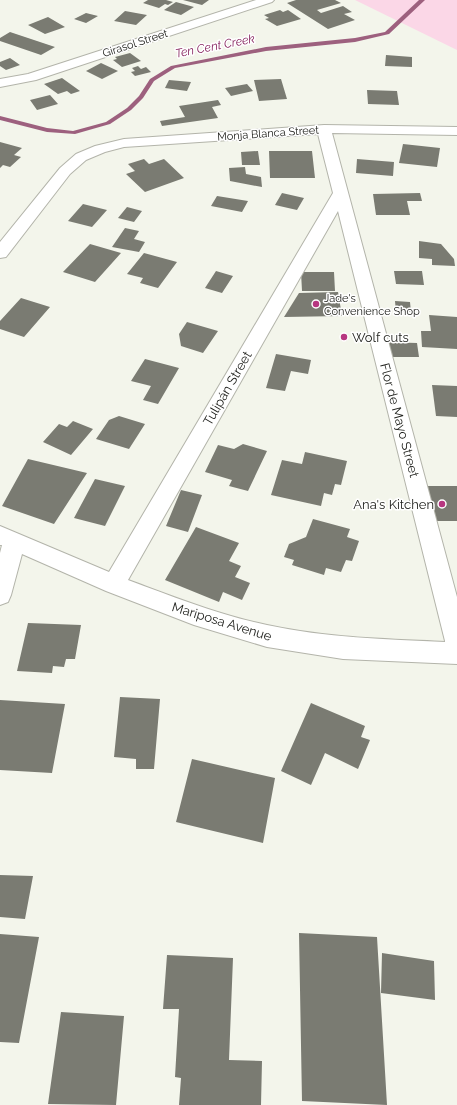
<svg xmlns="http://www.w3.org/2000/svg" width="457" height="1105" font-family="Raleway,sans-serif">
<rect width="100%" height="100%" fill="#f3f5eb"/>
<path fill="#fbd7e7" d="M355 0H457V50Z"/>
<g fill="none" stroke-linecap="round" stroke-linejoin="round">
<path fill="#9d607e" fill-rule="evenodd" d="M419 0H425L389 34 355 42 266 51 175 68 154 81 143 98 131 110 110 124 75 134 47 132 0 120V116L47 128 73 131 106 122 127 108 139 96 150 79 171 66 266 47 355 38 385 32Z"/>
</g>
<path fill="#7a7b72" d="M148 0H166L173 2 168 5 165 4 159 8 143 3Z
M183 0H209L202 5Z
M296 0H335L341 3 317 10 321 13 343 6 352 12 344 14 355 20 328 29 287 3Z
M176 2 194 7 181 15 164 10Z
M280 10 283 12 288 10 301 19 277 26 265 19 269 18 264 15Z
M125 11 147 15 136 25 114 21Z
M86 13 98 16 86 23 74 19Z
M48 17 65 27 45 34 28 25Z
M10 32 55 47 41 55 0 41V38Z
M130 53 141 61 122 67 113 60 117 59 115 57Z
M386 55 412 57V67L385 66Z
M10 58 20 65 6 70 0 66V62Z
M101 63 118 71 102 79 86 71Z
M138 66 141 69 146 67 151 72 135 76 131 72 135 71 132 68Z
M62 78 80 91 71 94 67 91 58 94 44 84Z
M281 79 287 99 259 101 254 80Z
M169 80 191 82 187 91 165 88Z
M247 84 253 91 231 96 225 88Z
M367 90 397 91 399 105 368 104Z
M50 95 58 104 37 110 30 100Z
M218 100 221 105 212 107 218 118 162 126 160 121 185 117 179 106Z
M0 142 22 148 14 155 21 157 10 167 3 165 0 168Z
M403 144 440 148 437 167 399 163Z
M258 151 260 165H242L241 152Z
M269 151H312L315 178H270Z
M144 159 149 164 164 159 184 178 145 192 126 174 135 171 128 164Z
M357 159 394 162 393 176 356 173Z
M245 167 246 174 261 177 262 187 230 181 229 168Z
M282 193 304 198 297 210 275 205Z
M420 193 422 201H407L410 215H376L373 194Z
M217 196 248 201 242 212 211 206Z
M83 204 107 210 92 227 68 221Z
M127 207 142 211 134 222 118 218Z
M125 228 139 231 134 239 145 242 139 252 112 247Z
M419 241 441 244 454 259 455 266 432 265V259L419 258Z
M90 244 121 253 95 282 63 272Z
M144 253 177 262 158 288 140 283 143 278 127 274Z
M216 271 233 276 222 293 205 288Z
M394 271H422L424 285 396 284Z
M301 272H334L335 291H302Z
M338 292 342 316 284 317 299 293Z
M21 298 50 307 24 337 0 329V321Z
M395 301 410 302 411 312H396Z
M429 315 457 317V349L422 347 421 331H431Z
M187 322 218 331 203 353 181 346 179 334Z
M383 342 417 343 419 357H385Z
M276 354 311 360 308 374 291 371 285 391 266 388Z
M145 359 179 368 158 404 143 400 151 386 131 381Z
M432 385 457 386V417L436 416Z
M119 416 145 424 129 449 96 439 109 420Z
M73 421 93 429 71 455 43 442 59 424 67 427Z
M243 444 267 451 248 491 229 486 232 480 205 472 218 445 234 449Z
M305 452 347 461 341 485 335 484 332 495 324 493 321 506 271 495 282 460 302 464Z
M28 459 87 473 54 524 2 506Z
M95 479 125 486 105 526 74 518Z
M424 486H457V521H432Z
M181 490 202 495 188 532 166 526Z
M313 519 350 529 347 537 359 541 352 561 346 560 341 572 326 568 324 575 292 565 294 560 284 557 289 544 306 537Z
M196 527 239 543 229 561 241 566 235 577 250 583 242 600 223 592 219 602 165 580Z
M28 623 81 625 75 659H66L64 667 53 666 52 673 17 671Z
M120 697 160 699 154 769H136V759L114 757Z
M0 700 65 704 52 773 0 770Z
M311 703 365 726 361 737 370 740 358 769 325 753 311 785 281 771Z
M192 759 275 778 263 843 176 822Z
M0 875 33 876 25 919 0 917Z
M299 933 377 937 387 1105 302 1101Z
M0 934 39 937 19 1043 0 1042Z
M382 953 434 961 435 1000 381 993Z
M167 955 233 958 229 1060 262 1061 261 1105H179L181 1078 175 1077 179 1009H163Z
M61 1012 124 1016 116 1105 48 1104Z"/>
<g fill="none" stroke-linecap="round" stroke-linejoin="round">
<defs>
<path id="minor" d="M256 0H274L272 2 36 80 0 87V79L28 74Z
M324 125 457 127V135L332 133 457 597V664L343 659 267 647 194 625 106 591 22 554 11 595 8 602 0 605V553L2 545H0V526L109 572 333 193 318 134 124 147 105 152 86 160 70 174 6 257 0 258V242L60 168 76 154 95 146 124 139ZM338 211 445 641V642C386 639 326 638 267 625 219 615 174 597 128 580Z"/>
</defs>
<use href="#minor" stroke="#b3b4aa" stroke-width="2"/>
<use href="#minor" fill="#fff" fill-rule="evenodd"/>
</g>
<g fill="#b73680" stroke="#fff" stroke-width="1.5">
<circle cx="316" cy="304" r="4"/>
<circle cx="344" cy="337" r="4"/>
<circle cx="442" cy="504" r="4"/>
</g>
<g text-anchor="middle" stroke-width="3" stroke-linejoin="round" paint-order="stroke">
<g font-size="11" fill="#22231f" stroke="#fff">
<text transform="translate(135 43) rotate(-18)" y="4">Girasol Street</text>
<text transform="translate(268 133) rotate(-4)" y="4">Monja Blanca Street</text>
</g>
<g font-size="11" fill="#22231f" stroke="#fff" text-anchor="start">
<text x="324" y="302">Jade's<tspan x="324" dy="13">Convenience Shop</tspan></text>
</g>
<g font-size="12" font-style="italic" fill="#7f1655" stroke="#fff">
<text transform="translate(215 46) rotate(-11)" y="4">Ten Cent Creek</text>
</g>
<g font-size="13" fill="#22231f" stroke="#fff" text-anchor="start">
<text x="352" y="342">Wolf cuts</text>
<text x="434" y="509" text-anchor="end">Ana's Kitchen</text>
</g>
<g font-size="13" fill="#22231f" stroke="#fff">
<text transform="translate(227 388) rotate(-60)" y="5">Tulipán Street</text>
<text transform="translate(400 420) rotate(75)" y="5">Flor de Mayo Street</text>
<text transform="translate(222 621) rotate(17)" y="5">Mariposa Avenue</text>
</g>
</g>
</svg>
